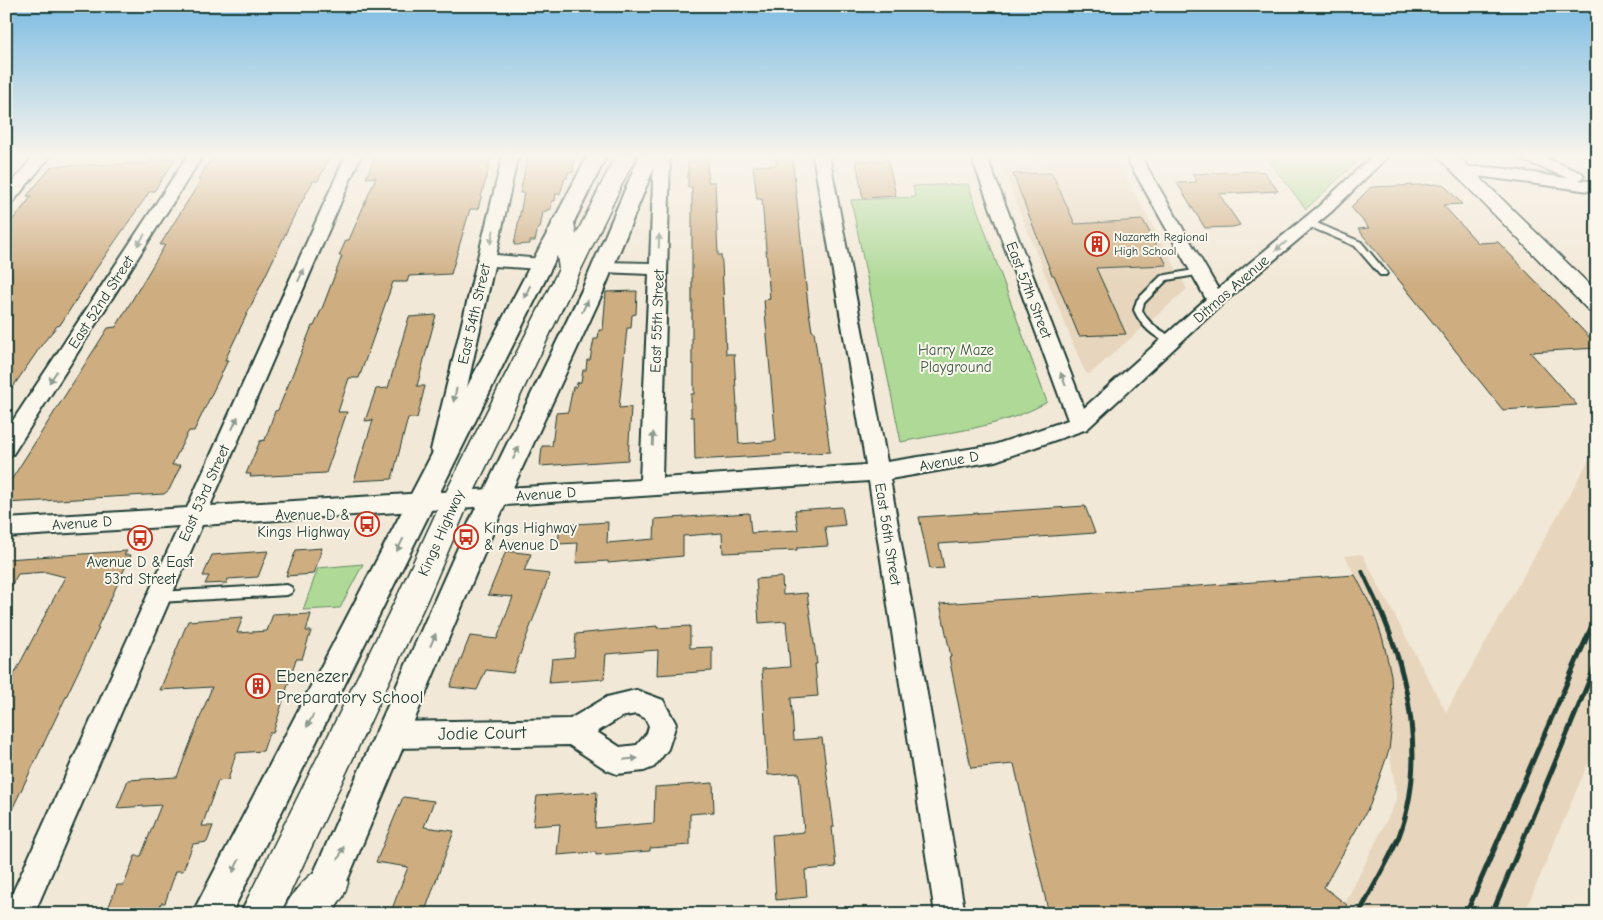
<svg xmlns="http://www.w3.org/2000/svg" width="1603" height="920" font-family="'Comic Neue',sans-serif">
<rect width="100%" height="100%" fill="#f2e8d7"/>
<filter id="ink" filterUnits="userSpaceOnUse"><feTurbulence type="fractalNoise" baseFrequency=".02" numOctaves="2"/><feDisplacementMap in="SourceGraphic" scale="10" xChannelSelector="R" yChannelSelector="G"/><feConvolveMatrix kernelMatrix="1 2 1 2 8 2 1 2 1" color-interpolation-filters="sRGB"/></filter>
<g filter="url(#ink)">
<path fill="#e7d6bd" d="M1036 155H1114L1187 289 1091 373 1087 374 1083 368 1003 170 1042 168Z
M1597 446V742L1524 914H1340L1397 799 1389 750 1383 640 1373 610 1345 556 1362 554 1446 712Z"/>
<path fill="#aed997" stroke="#668b66" d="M1264 155H1364L1306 209Z
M968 184 1047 402C1004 427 949 432 901 442L851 200 915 197 913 186Z
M363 564 340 608 303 610 318 568Z"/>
<path fill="#cead81" stroke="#1f3d34" d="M254 155V157L330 156 318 181H313L293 218 225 360H228L194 431H189L185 438 172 465H181L169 490 164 494 6 503V488L108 328 116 327 165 245H160L201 180H198L209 162 212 161 215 156Z
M376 155H492L478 209H470L451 274 409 276 407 282H393L359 378H349L338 412H347L326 473 250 477 251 474H246L260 441 265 440 275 411 278 410 312 326H314L323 306 342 256H339L346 240H349L376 177 366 178Z
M528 155H575L573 172H568L567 178H565L560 194H556L555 201H552L551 209 543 212 540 228H538L535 241H530V244L514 245 524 193H520Z
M688 155H707L708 182H715L718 255H721L722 263 726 354H734L739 444 776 441 764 300 770 299 762 199H757L753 166 777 165 776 155H792L808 305 812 331H814L830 452 695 460 694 417H691V394H694V364H692V187L688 188Z
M176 158 154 191H150L94 272 60 325 57 326 43 343 6 397V228L32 196H27L52 166 150 163 152 159Z
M888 160 896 196 863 198 856 161Z
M1258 171 1264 172 1278 191 1219 194 1240 225 1233 227 1205 228 1177 183 1197 182 1192 174Z
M1052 173 1075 224 1143 220 1167 265 1096 268 1126 334 1079 336 1054 275H1052L1013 174Z
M1443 184 1462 204 1443 205 1478 243 1498 242 1597 345V348L1530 352 1577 405 1503 410 1358 229 1369 228 1351 207 1371 187Z
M637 291 636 314 632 315 631 328H627L619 408 631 407 628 460 540 466 542 446H552L556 413 568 412 573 387H576L577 383 581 382 583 370H586L587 360H590L594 339H598L599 330H603L606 292Z
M436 315 417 386H425L417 418H408L392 479 354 481 373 420 365 421 376 389 388 388 409 317Z
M1085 506 1095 533 939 544 944 568 930 569 919 517Z
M842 507 845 525 825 527 828 546 797 548V550L723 553 722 533 683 536V556L608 563V561L576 563 578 543 558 544 560 525 608 522 607 543 654 539 655 519 749 513 751 533 798 530 795 510Z
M322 548 314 574 286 576 296 550Z
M127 551 124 555H131L97 628H99L6 822V690L65 577 46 572 18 574 6 594V559Z
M268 551 258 577 228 579 227 583 205 584 209 576H203L212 555Z
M506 551 531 554 524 571 550 574 513 673 486 670 477 690 450 687 470 636 497 639 513 597 488 595Z
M1355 575 1373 610 1383 640 1391 675 1393 716 1389 750 1370 805 1324 887 1347 905 1343 914H1049L1014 764 971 768 949 657H951L940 604Z
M782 577 783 595 807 593 817 664H815L818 696 791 698 794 740 822 738 834 827H832L836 867 805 870 807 897 776 900 772 835 804 832 799 773 768 775 762 669 790 667 786 621 759 623 756 579Z
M290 613 289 615 311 614 306 631H311L302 659H296L273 733H269L263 751 236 753 228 780 218 781 202 826H213L207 842 193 844 183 871H176L165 903H161L157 914H106L117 885H124L135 856H141L161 805 117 808 128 780 177 777 212 687 160 690 188 621 243 617 237 633 267 631 273 614Z
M657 626V628L690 626V648L712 647V671L657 675 658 650 606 654 604 679 549 683 552 659 574 657 576 634Z
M713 783 714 812 690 814V845L650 848V851L596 855V852L557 855 560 824 533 826 537 796 597 792 595 828 654 823 655 787Z
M403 797 434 801 424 827 454 831 424 914H390L408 867 376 862Z"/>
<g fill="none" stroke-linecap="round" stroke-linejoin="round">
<defs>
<path id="service" d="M1306 221H1312L1361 242 1387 273 1386 275H1380L1355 246 1306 225Z
M1199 269 1202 270V274L1167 280 1144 303 1142 310C1150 328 1164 329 1175 341L1171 344C1154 338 1141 326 1134 310L1137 300 1161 276Z
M287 585 291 587 293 590 291 593 287 595 159 602 155 600 153 597 155 594 159 592Z"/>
<path id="minor" d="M35 155H51L12 203 6 205V190Z
M188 155H203L13 454 6 456V431Z
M346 155H361L210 506 640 480 649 274 602 272 596 271 593 267 596 263 602 262 650 263 654 155H670L662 478 866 465 813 155H829L887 462 994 445 1068 420 971 155H986L1084 408 1206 299 1125 155H1140L1218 289 1319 206 1373 155H1389L1331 212 1222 304 1087 429 995 461 890 479 965 914H935L869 481 202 525 34 914H6L8 903 179 526 6 537V519L187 508Z
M503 155H518L496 255 541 259 547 260 550 264 547 268 541 269 494 266 453 450 449 456 442 458 435 456 431 450Z
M1516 155H1538L1582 173 1584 176 1579 180 1597 182V192L1485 177 1457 175 1454 172 1457 169C1483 162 1539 175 1568 178L1518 158Z
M636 690 663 700 676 724 668 749 654 767 644 771 617 774 607 770 569 745 391 748 382 744 378 735 382 726 391 722 570 719 607 697ZM636 714 645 718 649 726 647 733 637 745 620 747 597 732 621 717Z"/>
<path id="tertiary" d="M588 155H607L231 914H192Z
M640 155H659L603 292 499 518 334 912 330 914 308 912 302 899 308 886 471 518 581 292Z"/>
<path id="secondary" d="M1436 155H1457L1597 292V314L1589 311Z"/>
<path id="primary" d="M616 155H636L470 500 428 598 280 914H240L399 593 442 500 559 269 552 222 555 217 563 216 571 217 574 222 576 235Z
M329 864 343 869 348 883 343 897 328 914H282C291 893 308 872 329 864Z"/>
</defs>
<use href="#service" stroke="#1f3d34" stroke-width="4"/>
<use href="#minor" stroke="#1f3d34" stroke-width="4"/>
<use href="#tertiary" stroke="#1f3d34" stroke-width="4"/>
<use href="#secondary" stroke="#1f3d34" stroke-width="3"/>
<use href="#primary" stroke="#1f3d34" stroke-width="3"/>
<use href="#service" fill="#fbf7ec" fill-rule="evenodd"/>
<use href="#minor" fill="#fbf7ec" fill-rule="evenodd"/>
<use href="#tertiary" fill="#fbf7ec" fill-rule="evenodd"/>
<use href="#secondary" fill="#fbf7ec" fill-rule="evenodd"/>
<use href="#primary" fill="#fbf7ec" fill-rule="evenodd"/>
<path stroke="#1f3d34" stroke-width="4" d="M1362 571 1378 605"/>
<path stroke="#1f3d34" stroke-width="5" d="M1359 914C1372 888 1388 863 1399 836 1427 762 1409 674 1378 604
M1466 914 1597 614
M1492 914 1597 662"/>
</g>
<defs><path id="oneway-solid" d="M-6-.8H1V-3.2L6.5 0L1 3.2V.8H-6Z" transform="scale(1.25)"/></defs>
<g fill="#8d9a90">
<use href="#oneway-solid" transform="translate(492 237) rotate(103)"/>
<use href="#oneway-solid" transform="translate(141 240) rotate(123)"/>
<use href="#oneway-solid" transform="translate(659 241) rotate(-88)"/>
<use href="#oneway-solid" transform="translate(1281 246) rotate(140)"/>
<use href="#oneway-solid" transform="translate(301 275) rotate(-66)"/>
<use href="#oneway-solid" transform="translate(527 292) rotate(116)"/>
<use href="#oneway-solid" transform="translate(585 306) rotate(-65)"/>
<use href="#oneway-solid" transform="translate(53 377) rotate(123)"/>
<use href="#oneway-solid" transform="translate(1063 379) rotate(-111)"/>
<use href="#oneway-solid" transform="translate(455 395) rotate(103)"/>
<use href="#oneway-solid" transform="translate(235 423) rotate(-66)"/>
<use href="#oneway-solid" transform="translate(653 439) rotate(-88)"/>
<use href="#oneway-solid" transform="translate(516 453) rotate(-65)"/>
<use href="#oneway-solid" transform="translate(400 545) rotate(117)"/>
<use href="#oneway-solid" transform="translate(433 640) rotate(-67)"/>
<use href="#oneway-solid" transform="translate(310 721) rotate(117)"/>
<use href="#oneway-solid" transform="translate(631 759) rotate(-6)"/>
<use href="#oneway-solid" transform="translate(341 853) rotate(-67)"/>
<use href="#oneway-solid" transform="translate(236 866) rotate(117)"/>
</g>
</g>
<linearGradient id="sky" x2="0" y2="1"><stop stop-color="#7cbce2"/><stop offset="0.55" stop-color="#f9f5ed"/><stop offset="1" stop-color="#f9f5ed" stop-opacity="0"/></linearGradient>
<rect width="1603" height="284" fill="url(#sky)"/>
<defs>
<symbol id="building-ring" viewBox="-11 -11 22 22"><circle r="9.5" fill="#fbf7ec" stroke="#c8321e" stroke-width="1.5"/><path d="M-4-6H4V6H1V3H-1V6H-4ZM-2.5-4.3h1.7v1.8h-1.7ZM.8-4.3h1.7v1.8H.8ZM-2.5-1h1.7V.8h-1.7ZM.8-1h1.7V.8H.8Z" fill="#c8321e"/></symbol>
<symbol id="bus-ring" viewBox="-11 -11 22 22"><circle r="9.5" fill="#fbf7ec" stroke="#c8321e" stroke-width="1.5"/><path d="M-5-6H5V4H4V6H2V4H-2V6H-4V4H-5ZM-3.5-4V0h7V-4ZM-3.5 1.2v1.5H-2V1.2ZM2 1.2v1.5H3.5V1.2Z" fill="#c8321e"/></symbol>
</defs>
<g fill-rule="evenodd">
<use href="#building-ring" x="1083" y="230" width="28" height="28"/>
<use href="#bus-ring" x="353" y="510" width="28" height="28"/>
<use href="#bus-ring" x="452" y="523" width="28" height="28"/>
<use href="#bus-ring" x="126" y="524" width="28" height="28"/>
<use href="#building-ring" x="244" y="672" width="28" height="28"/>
</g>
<g text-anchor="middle" stroke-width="4" stroke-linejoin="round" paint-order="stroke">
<g font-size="12" fill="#1f3d34" stroke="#fbf7ec" text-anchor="start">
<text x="1114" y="241">Nazareth Regional<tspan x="1114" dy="14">High School</tspan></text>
</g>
<g font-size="15" fill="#1f3d34" stroke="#fbf7ec">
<text transform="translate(1231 289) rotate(-41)" y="5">Ditmas Avenue</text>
<text transform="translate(1029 290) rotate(69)" y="5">East 57th Street</text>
<text transform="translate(101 302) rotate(-57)" y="5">East 52nd Street</text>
<text transform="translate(474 314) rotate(-77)" y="5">East 54th Street</text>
<text transform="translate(657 321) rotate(-88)" y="5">East 55th Street</text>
<text transform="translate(949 461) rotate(-10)" y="5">Avenue D</text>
<text transform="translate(204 493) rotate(-66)" y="5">East 53rd Street</text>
<text transform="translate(546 494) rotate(-4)" y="5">Avenue D</text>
<text transform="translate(82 523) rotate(-4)" y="5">Avenue D</text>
<text transform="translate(441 533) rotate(-66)" y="5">Kings Highway</text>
<text transform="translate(888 534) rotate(81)" y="5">East 56th Street</text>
</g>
<g font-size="15" fill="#3c5c48" stroke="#fbf7ec">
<text x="956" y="355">Harry Maze<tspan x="956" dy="17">Playground</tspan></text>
</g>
<g font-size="15" fill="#1f3d34" stroke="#fbf7ec" text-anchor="end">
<text x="350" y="520">Avenue D &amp;<tspan x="350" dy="17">Kings Highway</tspan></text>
<text x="484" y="533" text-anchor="start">Kings Highway<tspan x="484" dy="17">&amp; Avenue D</tspan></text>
<text x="140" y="567" text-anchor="middle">Avenue D &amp; East<tspan x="140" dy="17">53rd Street</tspan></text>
</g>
<g font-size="18" fill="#1f3d34" stroke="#fbf7ec" text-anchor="start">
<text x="276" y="682">Ebenezer<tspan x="276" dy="21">Preparatory School</tspan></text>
</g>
<g font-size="18" fill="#1f3d34" stroke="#fbf7ec">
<text transform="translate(482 733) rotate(-1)" y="6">Jodie Court</text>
</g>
</g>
<rect width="1603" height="920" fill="none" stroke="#fbf7ec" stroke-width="25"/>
<rect x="12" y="12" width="1578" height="895" fill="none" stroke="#1f3d34" stroke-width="2" filter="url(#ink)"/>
</svg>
